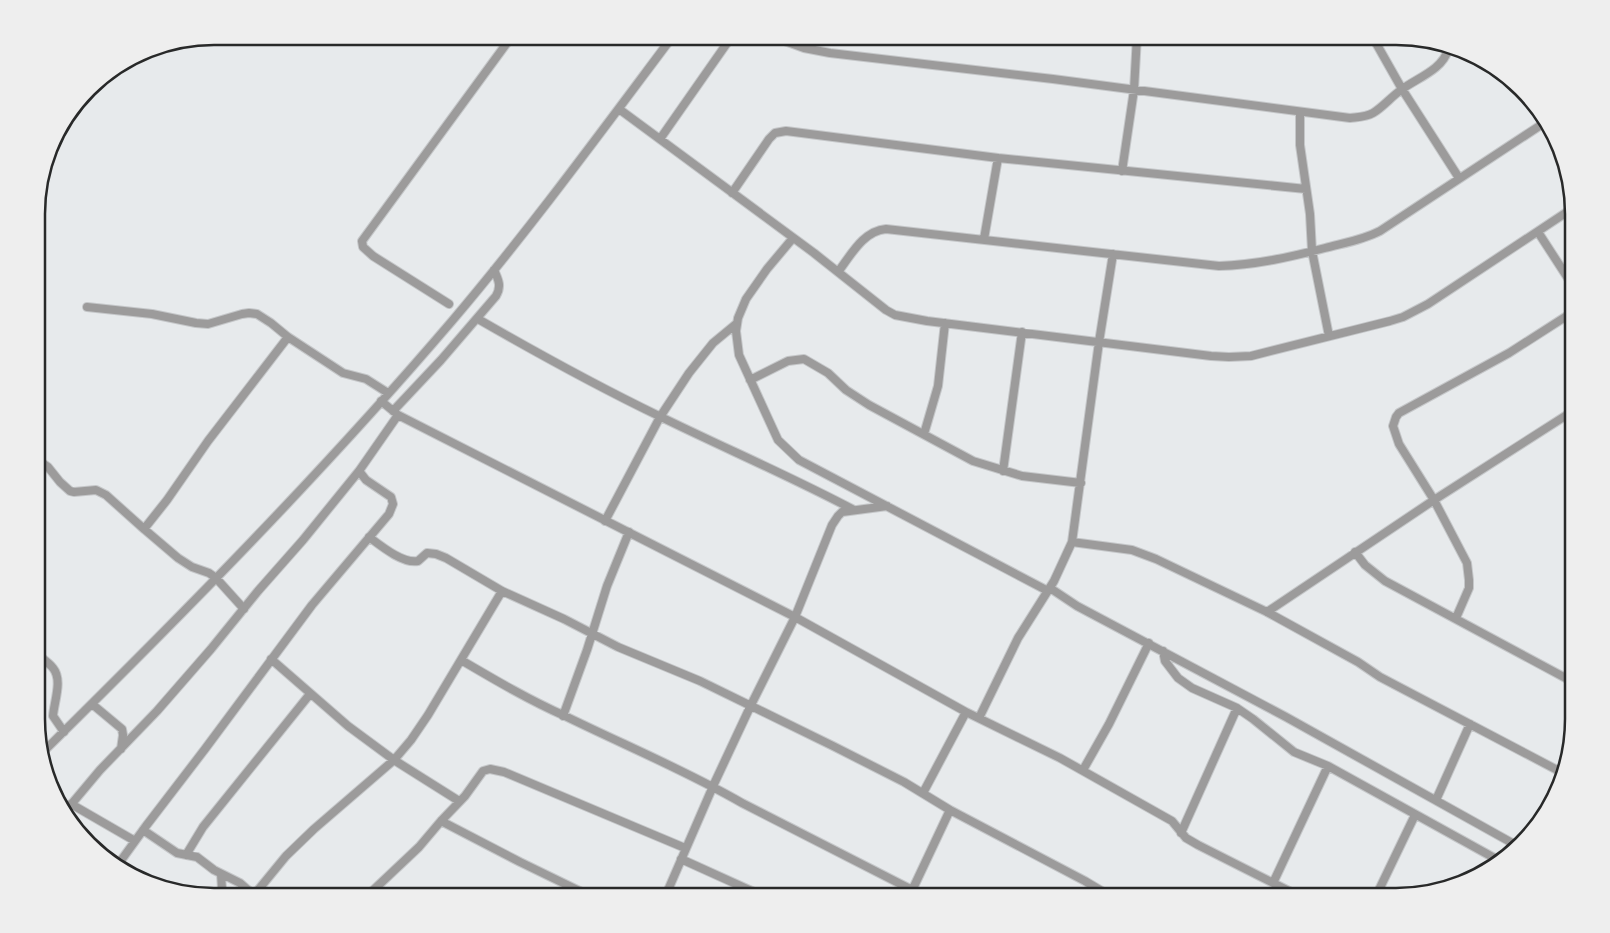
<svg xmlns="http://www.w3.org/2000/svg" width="1610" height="933" font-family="'Exo 2',sans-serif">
<rect width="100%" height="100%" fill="#e7eaec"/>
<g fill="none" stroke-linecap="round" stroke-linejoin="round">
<defs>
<path id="minor" d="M771 36 804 48 830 53 1053 79 1350 118C1358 117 1366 117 1373 113 1383 107 1391 97 1401 90 1417 78 1442 70 1448 50
M1372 36 1402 89 1459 178
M138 55 144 54 148 49
M619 109 814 253 886 310 895 315 927 321 1211 356 1229 357 1251 356 1390 321 1403 317 1428 304 1573 208
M1300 112V145L1310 214 1312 251 1329 336
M660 139 732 36
M1122 171 1134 90 1137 36
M732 193 769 139 775 133 786 131 998 158 1306 189
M1538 232 1573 286
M793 238 767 269 746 299 738 318 736 331 739 355 772 427 778 440 799 460 1048 591
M984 239 998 158
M838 272C851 255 863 231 886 229L1219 266C1256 265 1290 257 1325 248 1344 243 1363 240 1380 231L1547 121
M449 304 373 256 363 247 362 241 512 36
M87 307 152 314 196 323 208 324 242 314 249 313 257 314 271 323 288 337 343 373 366 379 388 393
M478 319C537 353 597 386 659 416 724 448 790 476 854 510
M750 380 788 361 804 359 828 373 846 390 869 405 973 461 1022 476 1081 483
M381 401 398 415 795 617 966 712 1060 758 1172 821 1186 838 1198 845 1299 896
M393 411 441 360 496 296C502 286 498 279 494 270
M924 434 938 386 945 323
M38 460 48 467 60 482 70 491 74 492 96 490 106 495 144 529 178 558 192 567 209 573 216 578 244 609
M1003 471 1022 332
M605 521 660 417 689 373 713 343 736 324
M144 529 167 500 208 441 288 337
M369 537C381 546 403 564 418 561L427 553 436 554 446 558 502 591 564 619 618 647 700 681 833 746 904 782 950 810 1085 881 1110 896
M1072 542 1132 550 1156 559 1267 612 1358 662 1380 677 1561 772
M1355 552 1365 565 1385 581 1573 682
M1050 588 1077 606 1286 717 1514 844
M1267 612 1434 500 1573 411
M1456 618 1469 588V580L1467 563 1434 500 1399 444 1393 426 1396 417 1399 413 1509 353 1573 312
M1163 651 1165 661 1178 678 1192 688 1237 708 1253 719 1294 752 1328 766 1498 860
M38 655C43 659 49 663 53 668 63 680 54 702 53 716L64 732
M271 659 348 726 394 760 459 801
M461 660C495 680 529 700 565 716 624 745 685 770 742 803L926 897
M92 704 122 729 123 735 121 749
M563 716 587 650 607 586 629 532
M979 718 1018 638 1054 581 1072 542 1099 342 1113 254
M42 753C183 614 323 472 452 321 530 229 601 132 673 36
M1083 770 1109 724 1149 643
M923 793 966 712
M1436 800 1470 724
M71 804 135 841
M64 813 100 770 157 711 211 649 258 591 303 540 359 471 398 415
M441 821 520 862 592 897
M143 830 177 853 197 857 214 870 240 883 256 897
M1181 833 1237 708
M186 855 203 827 310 694
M681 859 765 897
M117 866 146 826 205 749 312 605 389 514 393 504 391 497 366 480 359 471
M1273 883 1328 766
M254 895 286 856 314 829 394 760 411 740 428 715 502 591
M1376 896 1415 815
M218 897 222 889 221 874
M366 897 419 847 441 821 465 796 483 771 490 769 504 772 685 848
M665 897 714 784 751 705 795 617 832 525 838 516 842 512 887 506
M909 897 950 810"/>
</defs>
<use href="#minor" stroke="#c5c7c9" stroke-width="10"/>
<use href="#minor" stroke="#9c9b9b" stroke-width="8"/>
</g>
<path d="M0 0H1610V933H0ZM214 45H1396A169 169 0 0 1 1565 214V719A169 169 0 0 1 1396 888H214A169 169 0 0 1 45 719V214A169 169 0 0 1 214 45Z" fill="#eee" fill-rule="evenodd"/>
<path fill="none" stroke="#282929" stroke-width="2.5" d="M214 45H1396A169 169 0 0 1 1565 214V719A169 169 0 0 1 1396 888H214A169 169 0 0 1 45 719V214A169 169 0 0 1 214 45Z"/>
</svg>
